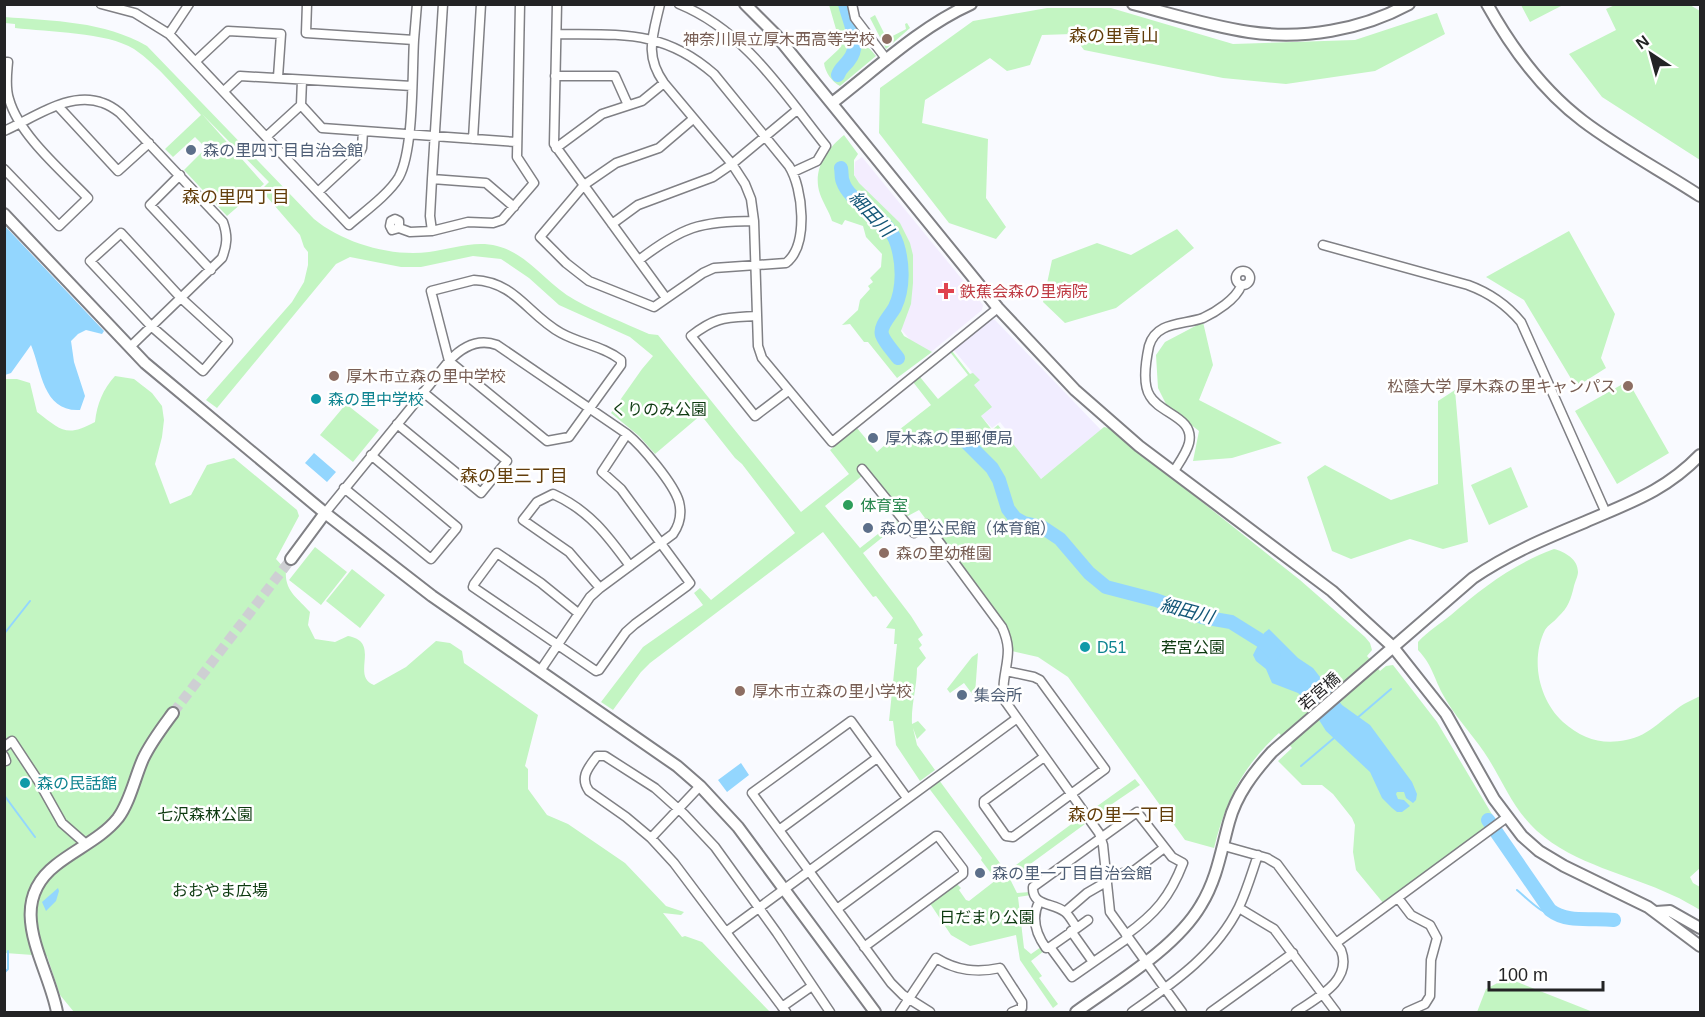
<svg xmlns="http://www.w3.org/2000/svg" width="1705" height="1017" font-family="Arial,'Noto Sans JP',sans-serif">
<rect width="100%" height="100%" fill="#f9faff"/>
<path fill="#f1edff" d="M990 319 995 320 1101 430 1041 479 1004 434 1007 431 1000 422 992 428 981 416 991 407 967 377 972 372 953 349Z"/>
<path fill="#f3edfe" d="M862 157 983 305 982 310 931 352 912 342 901 329 906 315 861 189 854 174 855 162Z"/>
<path fill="#c3f5c2" d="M829 5H841L849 47 841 70H849L857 50 863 45 870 49 876 56 840 86C832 82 825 72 824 63L839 49 840 43Z
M1521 5H1563L1530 22Z
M1615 5H1690L1700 11V160L1602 97 1569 54 1616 30 1606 9Z
M1047 8H1111L1233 44 1355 40 1437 13 1445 34 1375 71 1286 84 1223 78 1084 50 1072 34 1042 35 1030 65 1007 71 990 58 925 100 922 123 988 139 986 198 1006 227 996 239 949 223 879 133 880 88 973 21Z
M875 15 887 39 906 29 905 24 907 23 910 28 886 49 870 18Z
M4 17C54 21 104 21 147 46L314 219C343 243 391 257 429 252 451 249 475 240 497 246 529 254 546 284 575 300 598 313 625 323 649 334L658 335 801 512 849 474 830 450 857 428 877 452 887 443 886 440 931 405 913 382 920 377 938 399 968 375 950 352 952 351 970 374 973 373 980 380 974 385 992 407 981 416 992 430 998 425 1041 479 1104 427 1109 428 1300 580 1365 637 1370 643 1372 650 1367 656 1380 671 1386 666 1393 665 1437 722 1496 821 1384 904 1356 870 1353 852 1355 825 1352 818 1333 794 1322 785H1302L1278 761 1292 748 1279 733C1242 767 1226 800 1214 848L1185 840 1068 677 1038 657 1012 651 1006 627 919 510 906 517 868 471 825 506 860 548 896 520 899 524 863 553 911 616 923 635 918 639 922 645 919 648 926 658 917 668C917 687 911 705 912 724L918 721 926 730 917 739 913 728 917 745 935 770 920 781 896 745 893 721H889L897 644H894L895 629 886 628 893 618 876 596 873 597 823 532 650 663 641 672 613 710 601 702 643 647 703 605 694 593 700 588 711 600 795 533 742 464 735 458 701 415 655 454 639 436 611 413 642 369 653 356 630 337 559 305 529 278 501 259 473 256 421 267H401L350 257 336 264 217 408 206 400 292 302 304 282 308 265V252L304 247 300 235 261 190 269 182 202 114 264 184 227 216 184 170 206 148 195 137 173 157 165 149 201 115C180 93 159 66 134 49 107 32 48 32 15 28V24L5 23Z
M844 135 858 154 854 160V175L859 183 900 223 910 243 913 255V283L911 304 901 331 904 336 932 352 897 378 868 342H864L850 324 842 325 858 310 860 300 870 289 868 286 873 282 870 278 881 267 882 254 866 237 863 226 845 220 842 225 832 221C829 211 823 203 820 194 812 170 826 150 844 135Z
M1177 229 1194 248 1116 308 1065 323 1043 302 1052 260 1097 243 1131 255Z
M1569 231 1615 314 1601 358 1606 368 1576 387 1524 300 1486 277Z
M1203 322 1213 365 1199 400 1282 443 1232 458 1193 461 1199 431 1167 406 1158 388 1156 355 1165 342Z
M115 376 134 379 152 393 162 406 164 420 162 437 155 464 170 504 191 495 207 465 234 458 297 510 299 516 276 559 286 570C284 591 298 598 310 612L308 625 315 639 335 642 348 636C382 642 350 676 374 685L406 667 436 641 450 643 462 651 464 663 538 715 525 766 528 769V789L547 815 568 824 625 863 666 906 684 912 681 915 663 913 682 937 685 936 702 942 770 1012H74L60 995 47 956 5 953 4 379H17L30 383 37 412C61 430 66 438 95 422 97 404 103 389 115 376Z
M1628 381 1669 453 1617 484 1575 411Z
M1455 390 1468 542 1443 549 1410 539 1351 559 1332 551 1307 477 1325 465 1391 500 1438 484V401Z
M346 404 379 430 353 462 320 435Z
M1511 467 1528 507 1489 525 1471 485Z
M315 547 347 572 321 605 289 580Z
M1554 549C1565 552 1578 559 1578 572 1578 576 1575 582 1574 586 1571 599 1568 608 1558 617 1554 622 1548 625 1545 630 1530 660 1539 700 1563 722 1582 739 1602 745 1626 740 1650 736 1665 716 1684 704 1689 701 1695 699 1700 696V868L1690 877 1693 883 1700 887V910C1691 905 1682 899 1672 895 1628 874 1575 865 1537 831 1511 807 1503 780 1484 752 1471 733 1453 714 1442 693 1433 675 1432 665 1418 650V642C1428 631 1440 624 1451 615 1483 587 1514 564 1554 549Z
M352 569 385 595 360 628 326 601Z
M978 653 975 694 973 695 964 683 950 693 947 689 972 657Z
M1135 779 1140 785 1093 817 1089 812Z
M939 780 1005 870 1008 871 1081 817 1085 824 1010 879 1017 893 1030 892 1031 895 1018 897 1024 948 1031 954 1041 947 1044 951 1031 961 1042 976 1039 978 1058 1004 1053 1008 1020 960 1016 935 970 946 951 935 929 902 956 883 961 888 959 890 966 900 969 901 996 880 981 860 982 858 928 787Z
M1507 978 1593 1012H1477L1486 989Z"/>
<path fill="#93d6fe" d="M4 225 104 331 102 334 86 330 78 334 71 341 74 362 85 396 80 410C43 412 42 372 31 345L11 373 5 375Z
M314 453 336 472 327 482 305 463Z
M1269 629 1298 658 1313 668 1342 705 1370 725 1412 782 1417 794 1416 800 1413 803 1406 798 1404 792H1397L1396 794 1398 799 1404 800 1410 806 1402 812H1397L1392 808 1382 798 1370 772 1326 731 1307 701 1298 693 1272 683 1266 669 1256 661 1253 655 1264 633Z
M741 763 749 775 727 792 718 780Z
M58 888 59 891 56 901 46 911 42 902Z"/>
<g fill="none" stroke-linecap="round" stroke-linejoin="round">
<path stroke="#93d6fe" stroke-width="2" d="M4 634 30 601
M1356 719 1391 689
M1301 766 1334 738
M4 795 35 837
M1517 890C1529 900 1543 916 1559 916
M4 973 8 969V951"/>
<path stroke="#93d6fe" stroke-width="14" d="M838 75C840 68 845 66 849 60 862 44 849 22 845 4
M841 168C842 173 841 178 843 182 850 204 887 214 897 244 903 263 904 288 895 307 891 315 879 326 882 335 885 343 893 351 898 358
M959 435 992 468 999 480 1008 509 1015 518 1024 523 1042 527 1060 539 1089 573 1106 587 1156 600 1202 617 1231 622 1263 642 1274 653
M1488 820 1550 910C1568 924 1592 917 1614 920"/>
<path stroke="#cecfd3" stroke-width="10" stroke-dasharray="10 5" stroke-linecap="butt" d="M173 713 291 559"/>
<defs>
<path id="minor" d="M101 4 135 13 169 34 349 225C364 212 389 194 399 177 414 149 412 74 414 40L306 33 307 4
M557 4 554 144 666 298
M660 4C653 35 644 55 664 83L732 164 745 184 751 199 754 221 758 346 762 358 832 442 998 308
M679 4C745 31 783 92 826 146L817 161 793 172
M852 4 855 18 887 60
M169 34 189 4
M557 34C620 35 663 29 714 74L789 166C803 188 809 245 786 263L714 268 703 273 654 307 589 281 566 263 540 237 584 185 616 163 659 148 693 119
M414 40 417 4
M196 61 228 31 281 34 278 77
M4 62H8C7 74 5 87 9 99 19 135 62 171 88 198L59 226 4 169
M555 76H615L628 105
M302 80 301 105 322 128 516 142
M224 91 240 76 412 86
M58 106 118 171 149 143
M4 131C34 118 70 90 103 103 109 105 115 109 120 113L223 222C228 236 227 245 222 258L130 347
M266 137 301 105
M473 139 481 4
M556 148 602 114 642 101 664 83
M180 175 150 205 211 270
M432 179 486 183 514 207
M318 192 359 154 362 148 363 131
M612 224 638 205 713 177 732 164 797 110
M399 228V221L395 219 391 221 390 226 392 230 399 228 410 232 432 231 468 222 493 223 502 220 534 183 517 157 520 4
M432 231 430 216 432 179 443 4
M121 233 181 298 228 341 203 371 151 326 90 261Z
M1323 245 1468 285C1490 293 1506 304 1521 322L1606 513
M639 260C682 227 700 221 754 221
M1236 278a7 7 0 1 1 14 0a7 7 0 1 1-14 0Z
M474 280C516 282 528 315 561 333 581 344 603 346 621 360V365L569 437 547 441 449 361 431 291Z
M757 316C725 318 717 316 691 336L755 416 788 391
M397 424 481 493 507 461 423 392
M862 469 914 533 926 524 1002 627C1012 649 1007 658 1004 681 1003 688 1004 695 1005 701L1099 833 1103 845 1110 912 1182 1012
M1174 471C1179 463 1187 452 1189 443 1195 417 1160 414 1150 396 1142 384 1146 360 1149 346 1156 321 1184 325 1203 318 1216 312 1236 299 1241 286
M344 488 431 559 456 529 457 527 371 455
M325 513 449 361C462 347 478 338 497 345L627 434C642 446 674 484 679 502 682 514 680 524 673 534L600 588 590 597 540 671
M600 588 569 552 523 520 537 502 553 494C589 510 608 536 630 566
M578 613 541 583 497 553 474 584 473 587 596 671 599 670 626 632 635 624 687 586 690 583 621 489 602 472 627 434
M1006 671 1034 677 1040 680 1105 769 1013 837 1006 836 984 805V801L1044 757
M4 747 12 741 39 782 62 823 86 844
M4 756 6 761
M907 798 851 721 752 793 891 983 903 995 930 1012
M779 830 877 758
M651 838 700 786
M1224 846 1267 858 1277 864 1341 950C1353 981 1316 998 1296 1012
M1106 877 1135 870 1164 848
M1398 898 1411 915 1430 925 1437 938 1431 960 1430 996 1425 1004 1407 1012
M1039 902C1031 918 1036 934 1046 948L1050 947
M1239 908 1274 929 1336 1012
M837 909 936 836H938L963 869V874L864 947
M1065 912 1087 893 1106 882
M1088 920 1077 928C1073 923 1070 916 1065 912 1053 902 1032 907 1033 887L1137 812 1172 857 1183 863C1170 897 1155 914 1126 935
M1077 928 1050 947 1072 977 1128 938
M1071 931 1093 962
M726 932 1016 719
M1336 943 1506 818
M782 1007 812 986
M786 1012 674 863 651 838 626 817 589 791C579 777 589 767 597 756H605L655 788 684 814 715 847 777 933 830 1012
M900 1012 936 958C957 971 977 973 1000 968L1022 1002V1008L1012 1012
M1132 1012C1173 983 1216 954 1239 907 1247 890 1252 872 1258 855
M1211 1012 1293 953"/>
<path id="tertiary" d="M745 4 776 35 998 308 1075 390 1139 446 1332 591 1393 647 1446 714 1494 799 1522 836 1539 851 1564 866 1648 907 1700 946
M1133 4C1171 14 1210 26 1249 32 1303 40 1361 30 1409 4
M1487 4C1512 49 1542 90 1583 121 1620 149 1662 171 1700 196
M832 103C876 69 920 27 971 4
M4 214 145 363 325 513 432 596 677 766 700 786 738 827 875 1012
M291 559 325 513
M1656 912 1670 911 1700 928
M57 1012C48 963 3 906 56 865 76 849 102 838 118 818 130 802 135 777 143 759 151 742 162 728 173 713
M1076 1012C1116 983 1176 948 1201 905 1217 879 1221 851 1229 822 1236 795 1254 772 1272 752L1473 578C1508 554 1546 538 1585 522 1631 502 1665 491 1700 455"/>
</defs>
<use href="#minor" stroke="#808085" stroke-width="11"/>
<use href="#tertiary" stroke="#808085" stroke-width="14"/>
<use href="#minor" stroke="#fff" stroke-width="8"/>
<use href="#tertiary" stroke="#fff" stroke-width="10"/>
</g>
<g fill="#8d6e63" stroke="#fff" stroke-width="2">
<circle cx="887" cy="39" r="6"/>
<circle cx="334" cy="376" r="6"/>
<circle cx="1628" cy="386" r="6"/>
<circle cx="884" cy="553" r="6"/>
<circle cx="740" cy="691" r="6"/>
</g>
<g fill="#5c6f8a" stroke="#fff" stroke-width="2">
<circle cx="191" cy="150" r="6"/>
<circle cx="873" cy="438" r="6"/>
<circle cx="868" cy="528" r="6"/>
<circle cx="962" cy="695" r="6"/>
<circle cx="980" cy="873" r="6"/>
</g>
<path fill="#e0444e" stroke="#fff" stroke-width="2" d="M943 282h6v6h6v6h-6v6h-6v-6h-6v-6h6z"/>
<g fill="#0f9aa8" stroke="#fff" stroke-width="2">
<circle cx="316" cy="399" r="6"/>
<circle cx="1085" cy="647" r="6"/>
<circle cx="25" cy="783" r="6"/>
</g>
<circle fill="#2e9e5b" stroke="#fff" stroke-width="2" cx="848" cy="505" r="6"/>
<g text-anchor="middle" stroke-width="5" stroke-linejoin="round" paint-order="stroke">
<g font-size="16" fill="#785e54" stroke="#fff" text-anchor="start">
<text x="875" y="45" text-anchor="end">神奈川県立厚木西高等学校</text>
<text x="346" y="382">厚木市立森の里中学校</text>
<text x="1616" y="392" text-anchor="end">松蔭大学 厚木森の里キャンパス</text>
<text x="896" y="559">森の里幼稚園</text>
<text x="752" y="697">厚木市立森の里小学校</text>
</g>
<g font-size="16" fill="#4e5e75" stroke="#fff" text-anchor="start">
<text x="203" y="156">森の里四丁目自治会館</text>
<text x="885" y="444">厚木森の里郵便局</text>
<text x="880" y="534">森の里公民館（体育館）</text>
<text x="974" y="701">集会所</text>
<text x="992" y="879">森の里一丁目自治会館</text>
</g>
<g font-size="16" fill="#be3a42" stroke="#fff" text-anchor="start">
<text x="960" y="297">鉄蕉会森の里病院</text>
</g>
<g font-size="16" fill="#0d838f" stroke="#fff" text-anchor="start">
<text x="328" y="405">森の里中学校</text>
<text x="1097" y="653">D51</text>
<text x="37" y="789">森の民話館</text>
</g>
<g font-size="16" fill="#0d3a10" stroke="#fff">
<text x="659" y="415">くりのみ公園</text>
<text x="1193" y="653">若宮公園</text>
<text x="205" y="820">七沢森林公園</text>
<text x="220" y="896">おおやま広場</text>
<text x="987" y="923">日だまり公園</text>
</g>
<g font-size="16" fill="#27864d" stroke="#fff" text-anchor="start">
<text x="860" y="511">体育室</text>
</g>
<g font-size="16" fill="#232325" stroke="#fff">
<text transform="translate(1319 691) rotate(-41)" y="6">若宮橋</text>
</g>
<g font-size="18" fill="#623d0a" stroke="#fff">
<text x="1114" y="42">森の里青山</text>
<text x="236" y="203">森の里四丁目</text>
<text x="514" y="482">森の里三丁目</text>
<text x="1122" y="821">森の里一丁目</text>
</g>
<g font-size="18" font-style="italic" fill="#135677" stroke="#fff">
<text transform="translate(871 214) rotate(47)" y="6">細田川</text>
<text transform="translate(1187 611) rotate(15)" y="6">細田川</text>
</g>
</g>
<rect width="1705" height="1017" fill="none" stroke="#232325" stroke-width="12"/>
<g transform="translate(1651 54) rotate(324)" stroke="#ffffff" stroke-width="4.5" paint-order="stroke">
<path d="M0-4.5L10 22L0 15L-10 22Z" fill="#232325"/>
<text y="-9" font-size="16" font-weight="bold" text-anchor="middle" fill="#232325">N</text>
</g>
<path d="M1489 981v9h114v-9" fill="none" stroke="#232325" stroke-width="3"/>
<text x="1498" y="981" font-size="18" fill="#232325" stroke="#ffffff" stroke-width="4.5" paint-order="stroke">100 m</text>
</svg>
